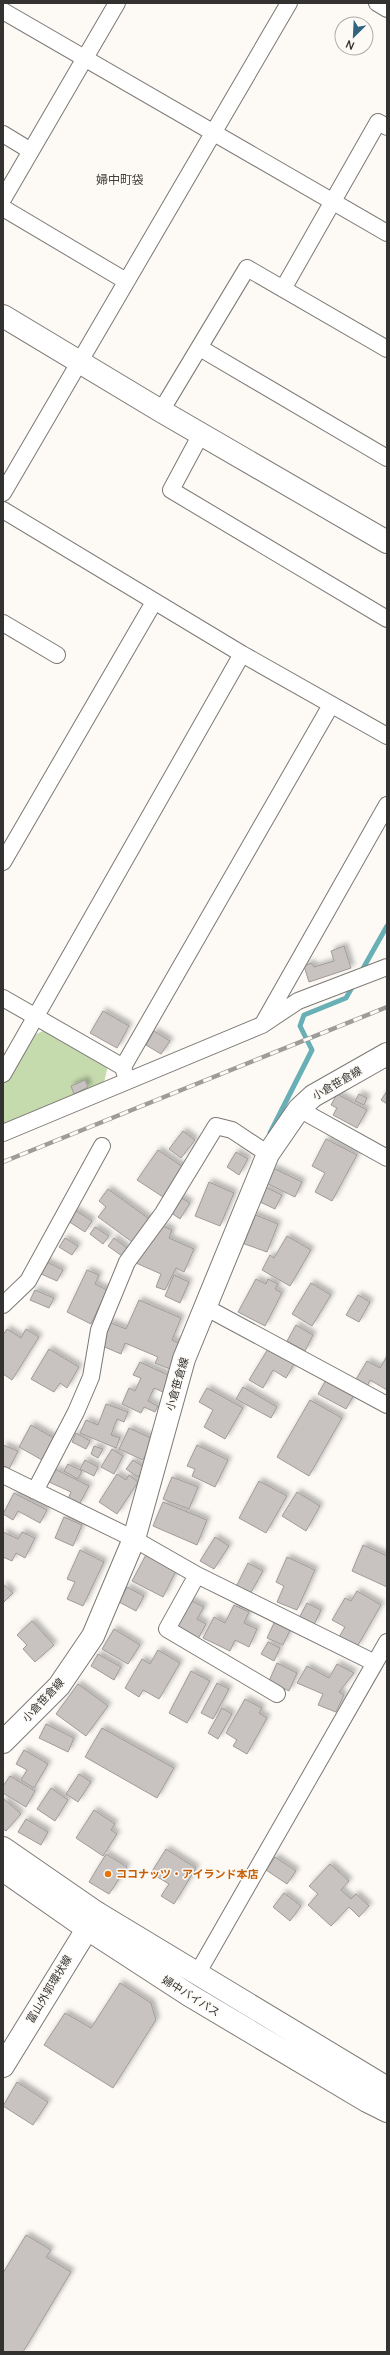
<svg xmlns="http://www.w3.org/2000/svg" width="390" height="2355" font-family="Manrope,'Noto Sans JP',sans-serif">
<defs>
<filter id="shadow"><feDropShadow dx="3.5" dy="-3.5" stdDeviation="2" flood-color="#0004"/></filter>
</defs>
<rect width="100%" height="100%" fill="#fdfaf6"/>
<path fill="#c5daad" d="M45 1030 108 1066 104 1082 3 1125V1084L30 1037Z"/>
<g fill="none" stroke-linecap="round" stroke-linejoin="round">
<path stroke="#68b0b6" stroke-width="5" d="M361 972 387 926
M270 1133 312 1050 300 1026 304 1015 346 998 354 984"/>
</g>
<path fill="#c8c3c1" stroke="#a09b9a" filter="url(#shadow)" d="M344 946 351 968 309 982 304 966 311 963 314 967 334 961 331 951Z
M103 1011 129 1026 117 1048 90 1033Z
M154 1031 170 1041 161 1054 146 1045Z
M85 1080 88 1087 74 1094 71 1086Z
M387 1091V1104L381 1100Z
M337 1094 367 1110 357 1128 333 1115 337 1108 331 1105Z
M359 1094 367 1098 364 1105 355 1101Z
M183 1131 195 1140 181 1158 169 1149Z
M326 1139 357 1155 332 1201 315 1192 325 1173 312 1166Z
M158 1150 183 1167 163 1197 137 1180Z
M236 1152 248 1159 239 1175 227 1167Z
M273 1168 302 1182 295 1197 266 1183Z
M209 1182 234 1193 220 1226 195 1216Z
M265 1187 282 1195 275 1209 258 1201Z
M108 1189 152 1221 135 1244 98 1217 106 1207 99 1201Z
M180 1197 190 1203 180 1219 170 1212Z
M75 1210 92 1221 85 1232 68 1221Z
M253 1214 278 1224 267 1252 242 1243Z
M163 1226 172 1230 169 1238 194 1249 184 1272 176 1268 165 1290 156 1287 161 1274 136 1263Z
M95 1227 109 1236 103 1244 90 1234Z
M287 1236 311 1250 290 1286 262 1270 270 1255 274 1258Z
M65 1238 78 1246 72 1255 59 1247Z
M114 1238 127 1248 122 1256 108 1246Z
M45 1261 63 1270 57 1281 39 1273Z
M87 1270 99 1275 95 1284 107 1290 91 1324 67 1312Z
M174 1275 189 1282 180 1303 165 1296Z
M256 1279 266 1284 268 1279 278 1284 275 1289 282 1293 265 1326 238 1312Z
M311 1283 331 1295 312 1326 292 1314Z
M35 1290 54 1298 49 1308 30 1300Z
M358 1295 370 1302 359 1322 346 1315Z
M139 1300 181 1318 172 1340 181 1344 170 1369 155 1363 158 1357 125 1343 121 1354 100 1345 109 1322 126 1329Z
M296 1325 313 1335 305 1351 287 1341Z
M7 1329 21 1338 26 1329 39 1337 12 1380 3 1374V1335Z
M49 1349 79 1367 67 1388 60 1383 54 1392 31 1379Z
M268 1349 294 1364 286 1378 273 1370 263 1388 249 1380Z
M387 1356V1390L370 1380 367 1387 355 1381 367 1361 380 1368Z
M140 1362 170 1376 163 1392 154 1388 148 1401 158 1406 155 1412 144 1407 141 1413 122 1404 129 1388 135 1391 141 1378 133 1375Z
M326 1380 354 1395 346 1409 318 1394Z
M243 1387 277 1407 271 1418 236 1399Z
M207 1388 243 1408 225 1439 204 1427 213 1410 199 1402Z
M310 1400 342 1418 309 1476 277 1457Z
M106 1404 128 1412 124 1422 117 1419 111 1435 120 1438 116 1448 80 1433 86 1420 98 1425Z
M31 1425 54 1438 42 1460 19 1447Z
M129 1428 153 1439 143 1460 119 1449Z
M76 1433 90 1441 86 1449 72 1442Z
M3 1445 18 1451 9 1469 3 1466Z
M197 1445 228 1460 215 1487 192 1476 195 1469 187 1466Z
M94 1446 103 1449 98 1458 91 1454Z
M112 1449 123 1456 114 1474 101 1467Z
M85 1460 98 1467 94 1476 80 1469Z
M133 1460 145 1468 138 1477 126 1469Z
M68 1464 82 1471 78 1479 64 1471Z
M55 1469 89 1486 79 1505 68 1499 71 1492 49 1482Z
M117 1474 126 1480 129 1475 138 1482 117 1514 99 1502Z
M172 1477 198 1487 189 1509 163 1499Z
M259 1481 287 1496 266 1533 239 1518Z
M297 1492 320 1506 306 1531 282 1516Z
M14 1493 47 1510 40 1523 18 1511 13 1520 3 1514Z
M163 1502 207 1520 197 1545 153 1526Z
M64 1517 82 1525 73 1546 55 1538Z
M3 1532 18 1539 22 1532 35 1538 25 1558 16 1553 12 1561 3 1557Z
M215 1537 229 1546 214 1569 200 1561Z
M363 1545 387 1556V1587L352 1571Z
M80 1550 104 1562 83 1606 67 1599 75 1582 67 1579Z
M147 1553 177 1569 163 1597 132 1581Z
M287 1557 315 1570 297 1610 277 1602 284 1586 276 1582Z
M248 1563 263 1571 250 1594 236 1587Z
M3 1584 13 1593 3 1603Z
M127 1587 144 1596 136 1611 119 1602Z
M357 1591 381 1605 357 1647 339 1637 345 1627 332 1620 345 1598 351 1601Z
M190 1600 204 1607 197 1619 206 1624 198 1639 176 1627Z
M307 1603 321 1610 314 1625 299 1618Z
M234 1605 249 1612 244 1623 257 1629 249 1647 235 1640 230 1651 203 1638 214 1617 225 1623Z
M32 1621 54 1645 35 1662 23 1649 27 1645 17 1635Z
M275 1621 291 1628 283 1645 267 1638Z
M114 1629 140 1645 128 1664 102 1649Z
M268 1642 280 1648 274 1661 261 1654Z
M158 1650 180 1663 159 1699 143 1690 139 1697 125 1688 142 1659 150 1664Z
M98 1654 121 1667 114 1680 91 1666Z
M277 1663 297 1673 289 1691 269 1681Z
M337 1664 354 1673 339 1692 344 1695 336 1712 318 1705 323 1694 297 1683 307 1666 329 1678Z
M191 1671 210 1681 187 1723 169 1713Z
M217 1683 229 1689 213 1719 201 1713Z
M78 1684 108 1706 86 1736 56 1714Z
M245 1699 262 1708 259 1713 267 1718 247 1754 233 1746 237 1740 226 1733Z
M222 1708 232 1714 218 1739 208 1733Z
M46 1724 74 1738 68 1752 39 1738Z
M102 1728 174 1768 157 1798 85 1757Z
M24 1750 48 1764 34 1788 21 1780 27 1770 16 1764Z
M79 1774 91 1782 78 1802 66 1794Z
M10 1776 35 1791 26 1807 3 1793V1786Z
M51 1788 68 1800 55 1821 37 1809Z
M3 1798 21 1814 6 1831 3 1829Z
M94 1810 115 1824 111 1830 117 1834 103 1856 76 1838Z
M26 1819 48 1832 41 1845 18 1832Z
M166 1849 196 1868 174 1904 161 1896 169 1884 151 1873Z
M106 1854 127 1867 109 1894 89 1882Z
M275 1857 296 1871 287 1884 266 1870Z
M330 1864 349 1881 341 1890 351 1899 356 1894 369 1906 359 1917 349 1907 331 1926 308 1905 318 1894 309 1886Z
M284 1893 301 1906 290 1921 273 1907Z
M120 1983 151 2003 156 2020 113 2088 44 2045 65 2013 91 2028Z
M17 2082 48 2102 33 2125 3 2106Z
M26 2235 51 2250 46 2257 71 2272 23 2352H3V2273Z"/>
<g fill="none" stroke-linecap="round" stroke-linejoin="round">
<defs>
<path id="street" d="M377 3 387 9
M3 11 387 233
M3 134 31 151
M3 199 117 3
M3 208 126 281
M283 289 378 122 387 127
M200 348 387 458
M161 411 247 268 387 349
M201 434 171 490 387 619
M3 493 289 3
M3 510 242 654 387 736
M3 623 57 655
M3 862 154 602
M3 998 123 1067
M264 1022 387 805
M3 1074 242 654
M127 1081 123 1067 331 705
M299 1109 387 1158
M3 1133 262 1025 298 1001 387 967
M3 1305 28 1281 102 1146
M205 1307 387 1405
M3 1475 134 1539 197 1575 375 1663
M35 1491 76 1412 91 1377 99 1330 127 1262 163 1213 216 1126 232 1130 268 1154
M197 1575 167 1629 277 1694
M197 1974 387 1642"/>
<path id="secondary" d="M3 316 161 411 387 542
M3 1742 59 1686 93 1636 134 1539 184 1359 268 1154 299 1109 313 1096 387 1054"/>
<path id="primary" d="M3 2066 97 1913"/>
<path id="highway" d="M3 1848 97 1913 387 2088
M3 1870 86 1928 189 1995 367 2101 387 2111"/>
</defs>
<use href="#street" stroke="#7c7975" stroke-width="18"/>
<use href="#secondary" stroke="#7c7975" stroke-width="24"/>
<use href="#primary" stroke="#7c7975" stroke-width="24"/>
<use href="#highway" stroke="#7c7975" stroke-width="24"/>
<use href="#street" stroke="#fff" stroke-width="16"/>
<use href="#secondary" stroke="#fff" stroke-width="22"/>
<use href="#primary" stroke="#fff" stroke-width="22"/>
<use href="#highway" stroke="#fff" stroke-width="22"/>
<defs>
<path id="rail" d="M3 1162 387 1007"/>
</defs>
<use href="#rail" stroke="#9e9c99" stroke-width="4.5"/>
<use href="#rail" stroke="#fdfaf6" stroke-width="3" stroke-dasharray="9" stroke-linecap="butt"/>
</g>
<circle fill="#e8710a" stroke="#fdfaf6" stroke-width="1.5" cx="108" cy="1874" r="4"/>
<g text-anchor="middle" stroke-width="3" stroke-linejoin="round" paint-order="stroke">
<g font-size="11" fill="#333231" stroke="#fdfaf6">
<text transform="translate(337 1083) rotate(-30)" y="4">小倉笹倉線</text>
<text transform="translate(177 1384) rotate(-74)" y="4">小倉笹倉線</text>
<text transform="translate(43 1700) rotate(-47)" y="4">小倉笹倉線</text>
<text transform="translate(49 1989) rotate(-59)" y="4">富山外郭環状線</text>
<text transform="translate(191 1996) rotate(32)" y="4">婦中バイパス</text>
</g>
<g font-size="11" font-weight="bold" fill="#c56008" stroke="#fdfaf6" text-anchor="start">
<text x="116" y="1878">ココナッツ・アイランド本店</text>
</g>
<g font-size="12" fill="#42403c" stroke="#fdfaf6">
<text x="120" y="184">婦中町袋</text>
</g>
</g>
<rect width="390" height="2355" fill="none" stroke="#333231" stroke-width="8"/>
<g transform="translate(354 36) rotate(204)"><circle r="19" fill="#fdfaf6" stroke="#acaaa7"/>
<path d="M0-3L7 15L0 10L-7 15Z" fill="#326381"/>
<text y="-6" font-size="11" font-weight="bold" text-anchor="middle" fill="#333231">N</text>
</g>
</svg>
